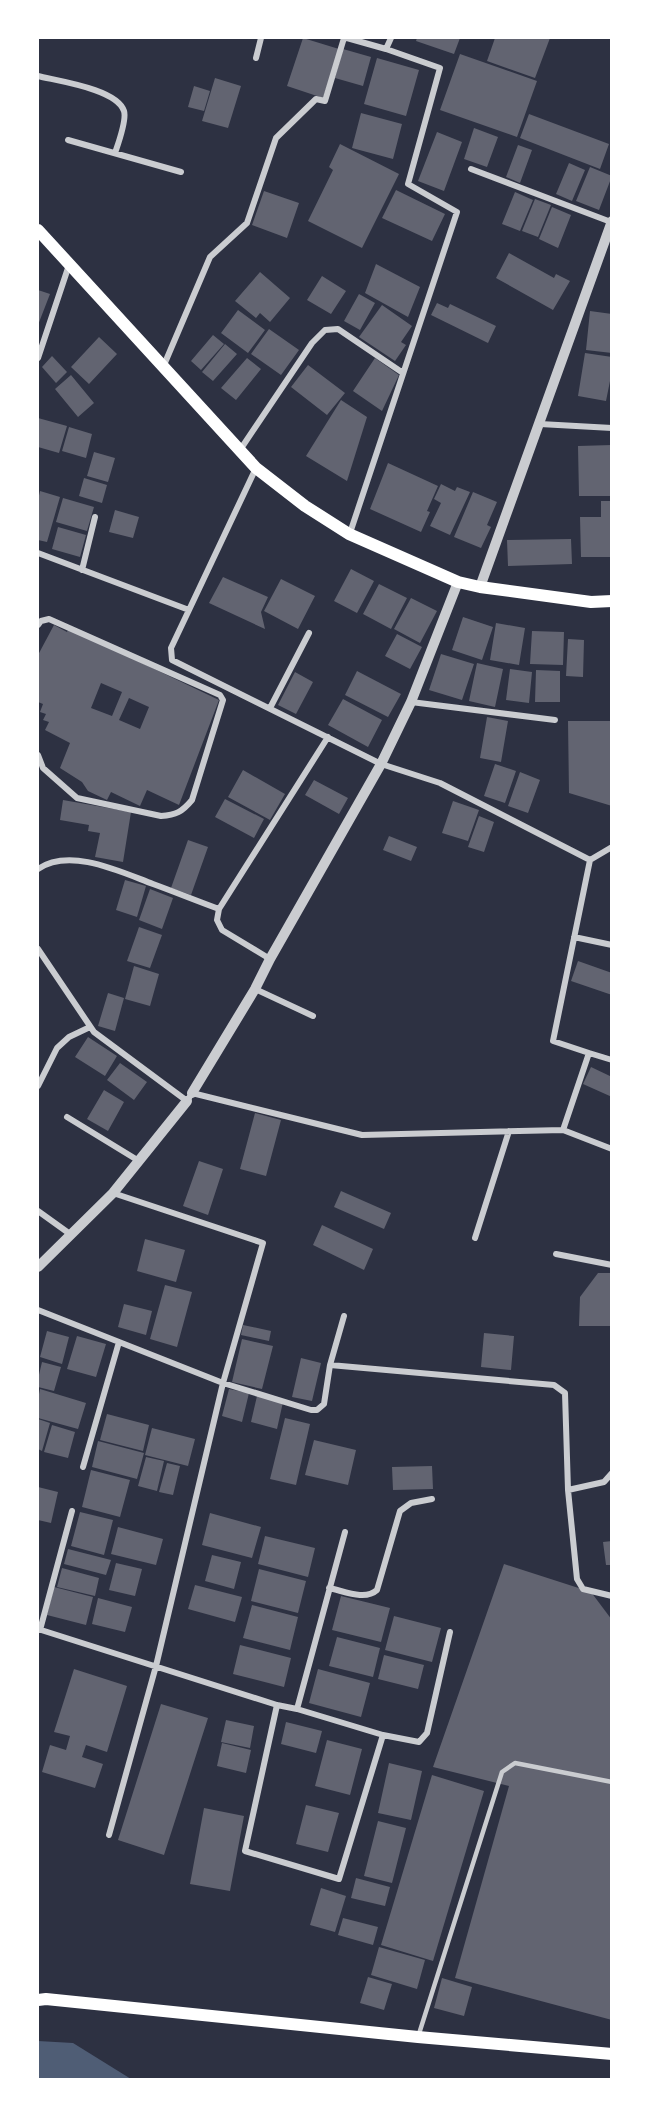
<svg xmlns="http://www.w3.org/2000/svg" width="649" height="2117" font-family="Barlow,sans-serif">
<rect width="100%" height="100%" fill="#2d3142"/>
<path fill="#4f5d75" d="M38 2041 73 2043 131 2079H38Z"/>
<path fill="#626471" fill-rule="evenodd" d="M303 38 339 49 323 98 287 86Z
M417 38H460L454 54 416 41Z
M495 38H550L535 78 487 61Z
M343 49 371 57 363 86 335 78Z
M460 54 537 81 517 137 440 110Z
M377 58 419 70 406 116 364 104Z
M215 78 241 86 228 128 202 121Z
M194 86 210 91 204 111 188 107Z
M361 113 402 124 393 159 352 148Z
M529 114 609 144 600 169 520 138Z
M474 128 498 137 487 167 464 159Z
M437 132 462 142 444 191 418 181Z
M340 144 399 174 362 248 308 221 333 170 329 167Z
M518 145 532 150 520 183 506 177Z
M569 163 585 170 572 201 556 194Z
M590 167 612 176 599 210 576 201Z
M396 190 445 214 432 241 382 218Z
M264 191 299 203 287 238 252 225Z
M515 192 533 200 520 231 502 224Z
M535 199 551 205 538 237 522 231Z
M552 207 571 215 558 248 539 239Z
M509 253 554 278 556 274 570 281 553 310 496 278Z
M376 264 420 287 408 317 365 293Z
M260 272 290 298 270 322 260 313 256 318 235 301Z
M322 276 346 291 331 314 307 300Z
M38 290 50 294 38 325Z
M359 294 375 303 360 330 344 321Z
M437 303 448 308 450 304 496 326 488 343 431 315Z
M382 305 412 326 401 342 406 345 395 361 359 337Z
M238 310 265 330 248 353 221 333Z
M590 311 612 314V353L586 350Z
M269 329 299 350 281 375 251 354Z
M213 335 224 344 201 370 191 361Z
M99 337 117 354 89 384 71 367Z
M225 344 237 354 213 381 202 372Z
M585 353 612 357V371L606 401 578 396Z
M52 356 67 372 56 383 42 367Z
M247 358 261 369 236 400 221 388Z
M375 358 399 375 382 411 353 391Z
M308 365 345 393 327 415 291 387Z
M71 375 94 403 78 417 55 389Z
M341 400 367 417 347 481 306 456Z
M38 418 67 426 59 453 38 447Z
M69 427 92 434 86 458 62 451Z
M612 445V496H579L578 446Z
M94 452 115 458 108 482 87 476Z
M388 463 438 486 427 511 430 512 421 532 370 509Z
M84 478 107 485 102 503 79 496Z
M441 484 455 491 457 487 470 492 450 535 430 526 441 503 434 499Z
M40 491 60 497 47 542 38 540V500Z
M473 492 497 502 487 525 491 527 481 548 454 537Z
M63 498 94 507 87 531 56 522Z
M601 501H612V557H581L580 517H601Z
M115 510 139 517 133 538 109 532Z
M58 527 86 535 80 557 52 549Z
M571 539 572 564 508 566 507 540Z
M351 569 374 581 357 613 334 601Z
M223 577 268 597 261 612 265 629 209 603Z
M281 579 315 596 298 629 264 611Z
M379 584 407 598 391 629 363 614Z
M411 598 437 611 420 643 394 629Z
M463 617 493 627 482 660 452 650Z
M496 623 525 628 519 665 490 660Z
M54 625 67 632 69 628 219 700 179 805 147 790 140 806 111 792 107 800 88 791 82 782 60 768 70 743 45 730 49 722 43 720 46 714 40 712 43 704 38 702V655ZM101 683 122 692 112 716 91 708ZM129 698 149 707 140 729 119 720Z
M532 631 564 632 563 665 530 664Z
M397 634 422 647 410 669 385 656Z
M568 639 584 640 583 677 566 676Z
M441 654 474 664 462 700 429 690Z
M477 663 503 669 495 707 469 701Z
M510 669 532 672 529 703 506 700Z
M536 670 560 671V702H535Z
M357 671 401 694 388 717 345 695Z
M295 672 313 682 296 714 278 705Z
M343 699 382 720 368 747 328 725Z
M487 717 508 721 501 762 480 758Z
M568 721H612V806L569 793Z
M495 764 516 771 505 803 484 796Z
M243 770 285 794 270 820 228 797Z
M520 772 540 780 528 813 508 806Z
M314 780 348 798 339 814 305 795Z
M225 799 264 819 254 838 215 817Z
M63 800 131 812 123 862 95 857 100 833 88 831 89 825 60 820Z
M453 801 479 810 468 841 442 833Z
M479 816 494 822 484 852 468 847Z
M389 836 417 847 411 861 383 850Z
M188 840 208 847 191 895 171 888Z
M125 880 146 886 137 917 116 910Z
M150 889 173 898 162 929 139 920Z
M139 927 162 935 150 968 127 961Z
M578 961 612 973V995L571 981Z
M134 966 159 974 150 1006 125 999Z
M108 993 124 998 115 1031 98 1026Z
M88 1037 117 1056 105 1076 75 1057Z
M120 1063 147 1082 134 1100 107 1080Z
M591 1067 612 1077V1097L583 1084Z
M104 1090 124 1102 108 1131 87 1119Z
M255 1113 281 1120 266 1176 240 1169Z
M199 1161 223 1169 208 1215 183 1206Z
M341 1191 391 1213 384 1229 334 1207Z
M322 1225 373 1249 364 1270 313 1245Z
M145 1239 185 1250 176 1282 137 1271Z
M598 1273H612V1326H579L580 1297Z
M165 1285 192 1292 177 1347 150 1339Z
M124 1304 152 1311 146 1335 118 1327Z
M243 1325 271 1331 269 1341 241 1335Z
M47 1331 69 1337 62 1364 40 1357Z
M484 1333 514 1336 511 1370 481 1367Z
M77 1336 106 1344 96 1377 67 1369Z
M242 1339 273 1346 262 1389 232 1382Z
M301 1358 321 1363 312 1401 292 1397Z
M42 1362 61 1367 54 1391 38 1387V1379Z
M40 1389 86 1403 78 1429 38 1418V1399Z
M229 1389 249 1393 242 1422 222 1416Z
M257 1396 283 1402 277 1429 251 1422Z
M107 1414 149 1425 143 1451 100 1440Z
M285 1418 310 1424 296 1485 270 1479Z
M38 1419 50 1423 42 1451 38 1449Z
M52 1425 75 1432 68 1458 44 1452Z
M152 1428 195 1439 188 1466 145 1455Z
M314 1440 356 1450 348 1485 305 1475Z
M98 1441 144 1453 137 1479 92 1467Z
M146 1457 164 1461 157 1491 138 1486Z
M167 1463 180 1466 173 1495 159 1492Z
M432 1466 433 1489 393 1490 392 1467Z
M91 1470 130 1480 120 1517 82 1507Z
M38 1487 58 1492 51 1523 38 1520Z
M80 1512 113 1520 104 1555 71 1546Z
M210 1513 261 1527 252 1558 202 1545Z
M118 1527 163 1539 156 1565 111 1554Z
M265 1536 315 1548 308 1577 258 1564Z
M612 1541V1565H606L603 1542Z
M68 1549 111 1560 106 1575 64 1564Z
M212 1555 241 1562 234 1589 205 1581Z
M116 1563 142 1569 135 1596 109 1590Z
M504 1564 591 1592 612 1620V2020L455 1978 509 1786 433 1767Z
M62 1568 99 1578 95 1596 57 1587Z
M259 1569 306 1581 298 1613 251 1601Z
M195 1585 242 1597 235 1622 188 1609Z
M54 1587 93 1597 86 1625 47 1615Z
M341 1596 390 1608 381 1642 332 1630Z
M98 1598 132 1607 125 1632 92 1624Z
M252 1605 298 1617 290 1650 243 1638Z
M394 1616 441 1628 432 1662 385 1650Z
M337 1637 380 1648 373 1677 329 1666Z
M240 1645 291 1658 284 1687 233 1674Z
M384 1655 424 1665 418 1689 378 1679Z
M74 1669 127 1686 107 1752 86 1745 82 1757 103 1764 95 1788 42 1772 50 1745 66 1750 70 1736 54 1732Z
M318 1669 370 1683 361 1717 309 1703Z
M161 1704 208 1718 164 1855 118 1840Z
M226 1720 254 1726 250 1748 221 1742Z
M286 1722 322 1731 316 1753 281 1744Z
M327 1740 362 1749 350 1795 315 1786Z
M222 1743 251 1750 246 1773 217 1766Z
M389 1763 422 1771 411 1820 378 1813Z
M432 1775 484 1791 433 1961 381 1945Z
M306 1805 339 1813 328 1852 296 1844Z
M204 1808 244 1816 230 1891 190 1884Z
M378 1821 406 1828 392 1883 364 1876Z
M356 1878 390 1887 385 1906 351 1898Z
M321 1888 346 1896 335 1932 310 1925Z
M343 1918 378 1927 373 1945 338 1935Z
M379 1947 425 1960 417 1989 371 1975Z
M368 1977 392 1984 384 2010 360 2003Z
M442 1978 472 1987 464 2016 434 2008Z"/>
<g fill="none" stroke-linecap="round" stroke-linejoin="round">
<path stroke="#caccd0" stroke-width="4.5" d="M418 2037 502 1772 515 1763 612 1782"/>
<path stroke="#caccd0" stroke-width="6" d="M347 38 386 49
M256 58 261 38
M38 76C58 81 117 89 124 111 127 120 118 144 115 153
M68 140 181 172
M471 169 611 222
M38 358 69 265
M164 365 210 257 247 223 276 138 316 99 325 101 344 38
M540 424 612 428
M240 450 312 343 325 330 338 329 403 373
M350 533 457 212 408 184 440 68 386 49 391 38
M38 553 189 610 171 648 172 660 381 764 440 783 590 860 612 847
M82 570 95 517
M189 610 256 468
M38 625 41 621 49 619 220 695 223 700 192 800C182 812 176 815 161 816L77 798 43 768 38 755
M411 702 555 720
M270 708 309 633
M38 869C70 847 121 872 153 884 175 892 197 901 219 909L217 920 222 930 270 959
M219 909 328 737
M574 937 612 945
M38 949 94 1032 187 1101 192 1093 362 1135 563 1130 612 1149
M255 989 313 1016
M589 1053 612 1060
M38 1086 57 1048 69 1037 90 1027
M67 1117 139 1161
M563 1130 589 1053 553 1041 590 860
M38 1211 70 1234
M475 1238 509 1131
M556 1254 612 1265
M38 1310 223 1383 311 1410H317L324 1404 330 1365
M344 1316 330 1365 554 1385 565 1393 568 1490 604 1482 612 1473
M83 1467 119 1342
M568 1490 577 1579 583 1589 612 1596
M329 1588C344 1591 365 1601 377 1590L400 1511 411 1503 432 1499
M38 1629 277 1705 297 1709 383 1735 419 1742 427 1733 450 1632
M40 1630 72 1511
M277 1705 245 1851 339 1879 383 1735
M297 1709 345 1532
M109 1835 156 1666 223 1383 263 1243 113 1193"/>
<path stroke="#caccd0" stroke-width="10" d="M480 587 612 221
M192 1093 255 989 270 959 381 764 411 702 458 582
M38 1267 113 1193 187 1101"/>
<path stroke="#fff" stroke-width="12" d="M38 230 256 468 305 506 349 534 458 582 480 587 591 602 612 601
M38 2000 46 1999 418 2037 612 2054"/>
</g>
<rect width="649" height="2117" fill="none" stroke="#ffffff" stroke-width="78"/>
</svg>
